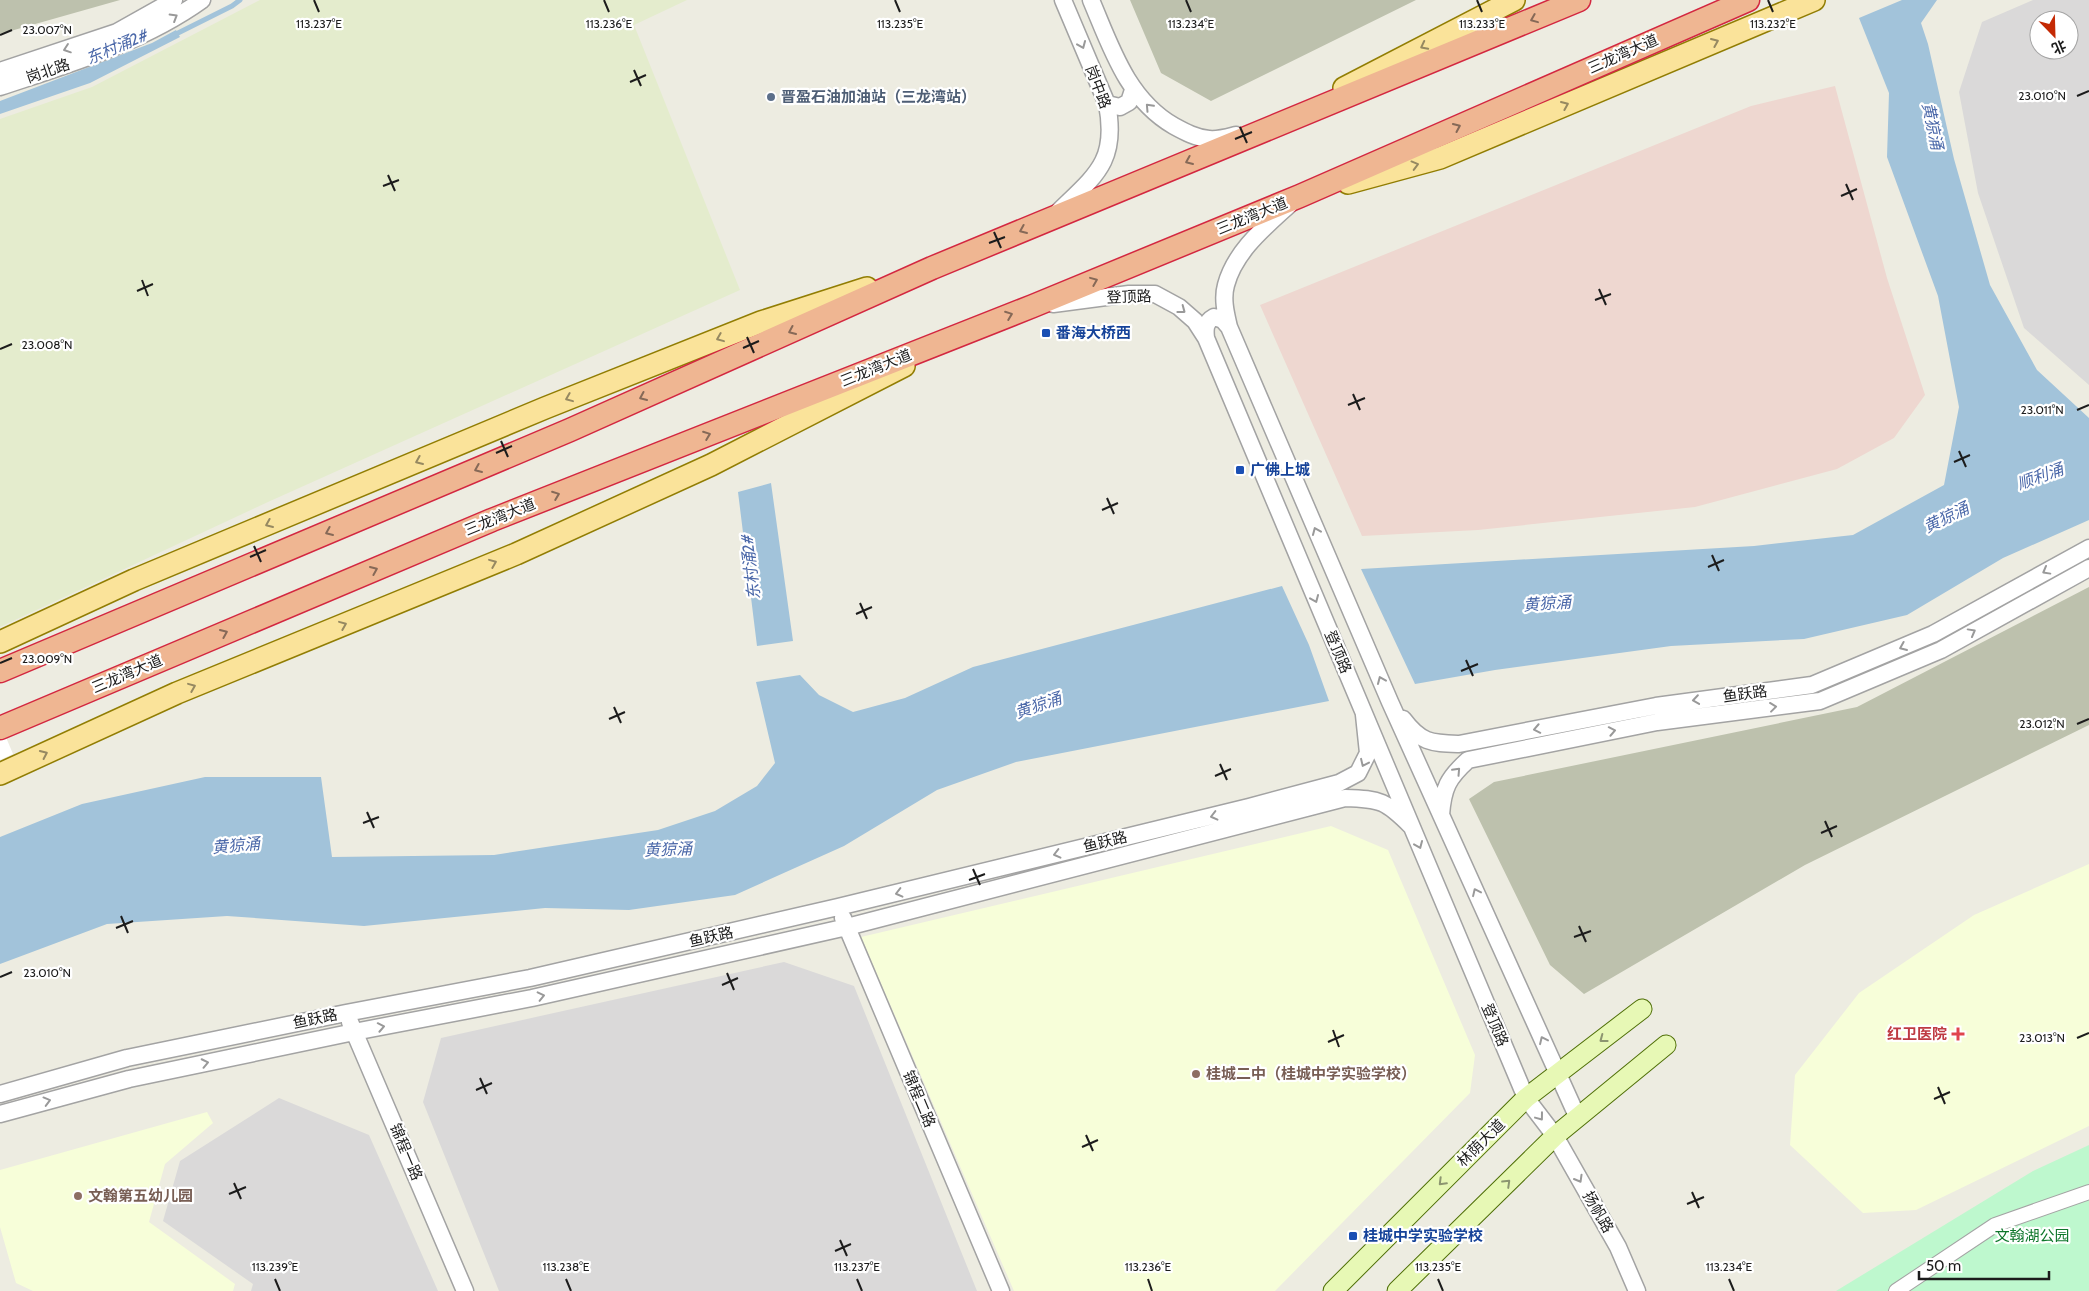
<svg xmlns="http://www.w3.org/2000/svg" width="2089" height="1291" font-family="Cabin,'Noto Sans SC',sans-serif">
<rect width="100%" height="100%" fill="#edece1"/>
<path fill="#dad9d9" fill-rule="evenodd" d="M2033 0H2089V385L2024 328 1978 193 1959 92 1982 22ZM2039 20H2069V50H2039Z
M784 962 854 986 977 1291H499L423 1102 441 1038Z
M279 1098 369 1135 438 1291H251L253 1284 163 1221 180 1161Z"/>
<path fill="#eed7d0" d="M1835 86 1887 278 1925 395 1894 438 1837 469 1695 507 1478 530 1362 536 1260 305 1751 106Z"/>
<path fill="#f7fed9" d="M1331 826 1388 850 1475 1055 1470 1093 1275 1291H1014L861 937Z
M2089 864V1126L1916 1210 1863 1213 1790 1145 1795 1075 1859 993 1974 915Z
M207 1112 213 1123 165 1164 149 1222 235 1284 233 1291H33L16 1283 0 1227V1170Z"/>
<path fill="#bdc1ad" d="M0 0H120L0 34Z
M1130 0H1416L1211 101 1161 73Z
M2089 587V725L1805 865 1584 994 1550 965 1469 799 1494 782 1857 707Z"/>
<path fill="#e4eccd" d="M260 0H687L634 25 740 290 268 502 0 627V119L92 87Z"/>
<path fill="#bef8ce" d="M2089 1145V1291H1836L2033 1171Z"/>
<path fill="#a2c3da" d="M1902 0H1937L1921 23 1928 44 1954 159 1990 285 2037 370 2089 418V520L2003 558 1907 615 1804 639 1671 646 1495 670 1415 684 1361 569 1754 546 1853 535 1944 485 1959 407 1938 296 1887 157 1889 93 1859 18Z
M176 30 180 37 90 83 0 114V101L152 43Z
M771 483 793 641 757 646 738 492Z
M1282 586 1309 645 1329 701 1016 762 937 790 844 846 735 895 629 910 545 908 364 926 227 916 107 924 0 964V837L82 804 205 777H321L332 857 494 855 658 830 715 811 757 786 775 763 756 682 800 675 819 695 853 712 905 698 973 667Z"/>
<path fill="#fff" d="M0 723 13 754 0 760Z"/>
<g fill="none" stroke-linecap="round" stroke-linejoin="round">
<path stroke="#a2c3da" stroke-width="5" d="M172 36 232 6 240 0"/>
<defs>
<path id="minor" d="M1896 1291 1995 1225 2089 1192"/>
<path id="tertiary" d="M1091 0C1111 47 1127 99 1174 126 1185 132 1196 138 1209 139 1218 140 1228 137 1236 135
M0 71 117 32 174 0
M0 87C69 64 142 43 202 0
M1107 104 1120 107 1129 102 1133 90
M1290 204C1265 227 1235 251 1226 285 1222 299 1226 314 1229 327L1390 702 1577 1116
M1058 212C1096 175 1118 161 1107 104L1063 0
M1053 304 1129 294H1155L1179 307 1195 321 1206 338 1526 1098 1555 1136 1618 1247 1637 1291
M1206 338C1205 329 1205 322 1214 317L1223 320 1229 327
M1403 719C1421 743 1431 743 1459 744L1656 706 1812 685 1933 634 2089 548
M1441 815C1443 788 1448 778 1468 760L1657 722 1820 701 1941 650 2089 568
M843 918 1001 1291
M350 1022 465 1291
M0 1094 127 1058 346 1013 530 978 838 907 1249 807 1339 783 1358 773 1368 753 1364 715
M0 1114 129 1079 354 1032 532 998 847 927 1345 798C1381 799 1386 801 1411 826"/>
<path id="secondary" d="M1333 1291 1526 1098 1642 1009
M1397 1291 1555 1136 1666 1045"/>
<path id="primary" d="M1344 88 1514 0
M1348 183 1440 158 1814 0
M0 642 134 580 545 408 761 322 867 288
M0 774 177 693 516 554 711 465 904 366"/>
<path id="trunk" d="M0 671 570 430 932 268 1579 0
M0 728 492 520 1033 306 1300 196 1748 0"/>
</defs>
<use href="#minor" stroke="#a3a3a3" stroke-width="16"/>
<use href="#tertiary" stroke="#a3a3a3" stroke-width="19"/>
<use href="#secondary" stroke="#4f6f07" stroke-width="21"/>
<use href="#primary" stroke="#917d03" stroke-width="24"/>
<use href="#trunk" stroke="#d32740" stroke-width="25"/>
<use href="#minor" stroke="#fff" stroke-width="14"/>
<use href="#tertiary" stroke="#fff" stroke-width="16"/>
<use href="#secondary" stroke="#e7f8b5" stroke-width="19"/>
<use href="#primary" stroke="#fae39a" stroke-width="21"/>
<use href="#trunk" stroke="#efb692" stroke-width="22"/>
</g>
<defs><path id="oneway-chevron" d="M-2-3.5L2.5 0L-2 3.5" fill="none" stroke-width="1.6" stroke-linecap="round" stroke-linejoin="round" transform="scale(1.25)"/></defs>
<g stroke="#999">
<use href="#oneway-chevron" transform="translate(174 17) rotate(-31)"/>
<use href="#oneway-chevron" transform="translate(1082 45) rotate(67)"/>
<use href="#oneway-chevron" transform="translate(67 49) rotate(161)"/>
<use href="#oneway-chevron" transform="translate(1149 107) rotate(-133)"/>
<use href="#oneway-chevron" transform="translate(1182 310) rotate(37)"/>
<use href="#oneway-chevron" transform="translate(1316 531) rotate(-113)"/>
<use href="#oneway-chevron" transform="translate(2046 571) rotate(151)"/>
<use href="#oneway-chevron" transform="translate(1315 599) rotate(67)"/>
<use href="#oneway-chevron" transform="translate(1972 632) rotate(-29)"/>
<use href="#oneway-chevron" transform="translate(1903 647) rotate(157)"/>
<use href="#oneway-chevron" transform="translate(1381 680) rotate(-113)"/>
<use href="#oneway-chevron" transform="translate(1696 700) rotate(172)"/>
<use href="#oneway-chevron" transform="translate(1773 707) rotate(-7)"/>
<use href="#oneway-chevron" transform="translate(1537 729) rotate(169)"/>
<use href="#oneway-chevron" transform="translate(1612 731) rotate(-11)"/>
<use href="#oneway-chevron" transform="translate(1364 763) rotate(115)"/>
<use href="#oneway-chevron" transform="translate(1457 771) rotate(-47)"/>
<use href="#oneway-chevron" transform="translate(1214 816) rotate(166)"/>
<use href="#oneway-chevron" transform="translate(1419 845) rotate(67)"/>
<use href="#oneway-chevron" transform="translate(1057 854) rotate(166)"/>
<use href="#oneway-chevron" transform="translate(1476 892) rotate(-115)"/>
<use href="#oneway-chevron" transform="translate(899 893) rotate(166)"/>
<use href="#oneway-chevron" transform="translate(541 996) rotate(-13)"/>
<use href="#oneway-chevron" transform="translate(381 1027) rotate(-11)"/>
<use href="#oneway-chevron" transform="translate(1543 1040) rotate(-115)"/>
<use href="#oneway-chevron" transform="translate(205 1063) rotate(-12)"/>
<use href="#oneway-chevron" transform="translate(47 1101) rotate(-15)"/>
<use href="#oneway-chevron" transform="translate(1540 1117) rotate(53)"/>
<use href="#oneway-chevron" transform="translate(1579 1179) rotate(60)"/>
</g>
<g stroke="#866957">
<use href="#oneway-chevron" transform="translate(1534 19) rotate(158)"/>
<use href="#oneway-chevron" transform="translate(1457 127) rotate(-24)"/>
<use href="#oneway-chevron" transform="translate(1189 161) rotate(157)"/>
<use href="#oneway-chevron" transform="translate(1023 230) rotate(157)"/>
<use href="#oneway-chevron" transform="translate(1094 281) rotate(-22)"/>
<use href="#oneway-chevron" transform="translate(1009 315) rotate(-21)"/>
<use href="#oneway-chevron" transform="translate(792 331) rotate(156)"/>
<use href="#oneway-chevron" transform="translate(643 397) rotate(156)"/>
<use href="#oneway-chevron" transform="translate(707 435) rotate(-21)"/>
<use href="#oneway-chevron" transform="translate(478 469) rotate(157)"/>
<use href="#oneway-chevron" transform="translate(556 495) rotate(-21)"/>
<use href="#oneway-chevron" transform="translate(329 532) rotate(157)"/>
<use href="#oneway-chevron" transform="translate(374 570) rotate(-23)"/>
<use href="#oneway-chevron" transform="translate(224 633) rotate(-23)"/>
</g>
<g stroke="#968961">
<use href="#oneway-chevron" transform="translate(1715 42) rotate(-23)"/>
<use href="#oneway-chevron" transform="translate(1424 46) rotate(153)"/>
<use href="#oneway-chevron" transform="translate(1565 105) rotate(-23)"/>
<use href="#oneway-chevron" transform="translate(1415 165) rotate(-15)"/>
<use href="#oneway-chevron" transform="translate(720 338) rotate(158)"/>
<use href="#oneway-chevron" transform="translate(569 398) rotate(158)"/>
<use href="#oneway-chevron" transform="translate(419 461) rotate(157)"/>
<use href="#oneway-chevron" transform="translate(269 524) rotate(157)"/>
<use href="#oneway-chevron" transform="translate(493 563) rotate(-22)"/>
<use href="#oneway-chevron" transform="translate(343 625) rotate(-22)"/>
<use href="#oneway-chevron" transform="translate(192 687) rotate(-22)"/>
<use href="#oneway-chevron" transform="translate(44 754) rotate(-25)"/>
</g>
<g stroke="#8c9570">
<use href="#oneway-chevron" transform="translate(1603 1039) rotate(143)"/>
<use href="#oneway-chevron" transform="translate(1442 1182) rotate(135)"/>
<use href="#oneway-chevron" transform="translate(1507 1183) rotate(-44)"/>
</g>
<path fill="none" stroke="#1c1c1c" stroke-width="2" d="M314 0 319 12M604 0 609 12M895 0 900 12M1186 0 1191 12M1477 0 1482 12M1768 0 1773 12M0 35 12 30M634 70 641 86M630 82 646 75M2077 96 2089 91M1240 127 1247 143M1235 139 1252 132M388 175 395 191M1846 184 1853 200M383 186 399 180M1841 196 1857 189M994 232 1001 248M989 243 1005 237M142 280 148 296M1599 289 1606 305M137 291 153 284M1595 300 1611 294M747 337 754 353M743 348 759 341M0 349 12 344M1353 394 1360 410M1348 405 1365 398M2077 410 2089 405M501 441 508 457M1959 451 1966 467M496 453 512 446M1954 462 1970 455M1107 498 1114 514M1102 510 1118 503M254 546 261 562M1712 555 1719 571M250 557 266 550M1708 567 1724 560M860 603 867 619M856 614 872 607M1466 660 1473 676M0 663 12 658M1461 671 1478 664M614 707 621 723M609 719 625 712M2077 724 2089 719M1220 764 1227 780M1215 776 1231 769M367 812 374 828M1825 821 1832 837M363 823 379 817M1821 833 1837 826M973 869 980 885M969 880 985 874M121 916 128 933M1579 926 1586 942M116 928 133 921M1574 937 1591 931M727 973 734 990M0 977 12 972M722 985 738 978M1333 1030 1339 1047M2077 1038 2089 1033M1328 1042 1344 1035M480 1078 487 1094M1938 1087 1945 1104M476 1090 492 1083M1934 1099 1950 1092M1086 1135 1093 1151M1082 1147 1098 1140M234 1183 241 1199M1692 1192 1699 1208M229 1194 246 1187M1687 1204 1704 1197M840 1240 847 1256M835 1251 851 1244M275 1279 280 1291M566 1279 571 1291M857 1279 862 1291M1148 1279 1152 1291M1438 1279 1443 1291M1729 1279 1734 1291"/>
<circle fill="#5c6f8a" stroke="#fff" stroke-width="2" cx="771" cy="97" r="5"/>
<g fill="#1a4fb4" stroke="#fff" stroke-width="2">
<rect x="1041" y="328" width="10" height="10" rx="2.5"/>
<rect x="1235" y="465" width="10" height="10" rx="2.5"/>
<rect x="1348" y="1231" width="10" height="10" rx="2.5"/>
</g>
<path fill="#e0444e" stroke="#fff" stroke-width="2" d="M1955.5 1026.5h5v5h5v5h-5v5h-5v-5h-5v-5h5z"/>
<g fill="#8d6e63" stroke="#fff" stroke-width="2">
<circle cx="1196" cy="1074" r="5"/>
<circle cx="78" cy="1196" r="5"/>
</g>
<g text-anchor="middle" stroke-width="4.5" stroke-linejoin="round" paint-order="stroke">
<g font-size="15" fill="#1c1c1c" stroke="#fff">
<text transform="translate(1623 54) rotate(-24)" y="5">三龙湾大道</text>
<text transform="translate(48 71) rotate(-19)" y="5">岗北路</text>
<text transform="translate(1098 87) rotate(69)" y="5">岗中路</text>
<text transform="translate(1252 216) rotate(-22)" y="5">三龙湾大道</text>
<text transform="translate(1129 297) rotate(-2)" y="5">登顶路</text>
<text transform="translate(876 368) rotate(-22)" y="5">三龙湾大道</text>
<text transform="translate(500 517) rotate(-22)" y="5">三龙湾大道</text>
<text transform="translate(1338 652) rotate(67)" y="5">登顶路</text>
<text transform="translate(127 674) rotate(-23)" y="5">三龙湾大道</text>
<text transform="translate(1745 694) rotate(-8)" y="5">鱼跃路</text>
<text transform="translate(1105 842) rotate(-14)" y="5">鱼跃路</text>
<text transform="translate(711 937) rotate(-13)" y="5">鱼跃路</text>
<text transform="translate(315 1019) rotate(-12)" y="5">鱼跃路</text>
<text transform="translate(1495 1025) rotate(67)" y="5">登顶路</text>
<text transform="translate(919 1099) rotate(67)" y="5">锦程二路</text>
<text transform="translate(1481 1143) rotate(-45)" y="5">林荫大道</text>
<text transform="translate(406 1152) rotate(67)" y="5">锦程一路</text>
<text transform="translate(1598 1212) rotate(60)" y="5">扬帆路</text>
</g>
<g font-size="15" font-weight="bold" fill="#4e5e75" stroke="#fff" text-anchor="start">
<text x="781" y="102">晋盈石油加油站（三龙湾站）</text>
</g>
<g font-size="15" font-weight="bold" fill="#164399" stroke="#fff" text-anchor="start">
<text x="1056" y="338">番海大桥西</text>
<text x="1250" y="475">广佛上城</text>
<text x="1363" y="1241">桂城中学实验学校</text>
</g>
<g font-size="15" font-weight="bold" fill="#be3a42" stroke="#fff" text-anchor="end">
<text x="1947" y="1039">红卫医院</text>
</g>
<g font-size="15" font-weight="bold" fill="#785e54" stroke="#fff" text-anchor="start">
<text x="1206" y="1079">桂城二中（桂城中学实验学校）</text>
<text x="88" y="1201">文翰第五幼儿园</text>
</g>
<g font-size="15" fill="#0d762a" stroke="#fff">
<text x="2032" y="1241">文翰湖公园</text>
</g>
<g font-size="16" font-style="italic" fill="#4b68a9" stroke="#fff">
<text transform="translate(117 46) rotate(-23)" y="6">东村涌2#</text>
<text transform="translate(1933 126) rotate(78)" y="6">黄猄涌</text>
<text transform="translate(2040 476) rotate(-20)" y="6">顺利涌</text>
<text transform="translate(1946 517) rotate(-26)" y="6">黄猄涌</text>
<text transform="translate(750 567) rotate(-97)" y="6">东村涌2#</text>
<text transform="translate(1547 603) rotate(-4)" y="6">黄猄涌</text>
<text transform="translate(1038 705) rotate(-19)" y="6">黄猄涌</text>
<text transform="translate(236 845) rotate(-5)" y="6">黄猄涌</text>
<text transform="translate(668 849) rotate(-2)" y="6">黄猄涌</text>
</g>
</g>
<g font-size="12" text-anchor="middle" fill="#1c1c1c" stroke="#fff" stroke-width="4.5" stroke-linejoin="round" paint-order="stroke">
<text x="319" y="28">113.237°E</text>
<text x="609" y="28">113.236°E</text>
<text x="900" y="28">113.235°E</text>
<text x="1191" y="28">113.234°E</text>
<text x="1482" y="28">113.233°E</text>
<text x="1773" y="28">113.232°E</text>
<text x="47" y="34">23.007°N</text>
<text x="2042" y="100">23.010°N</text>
<text x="47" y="349">23.008°N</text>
<text x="2042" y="414">23.011°N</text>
<text x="47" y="663">23.009°N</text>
<text x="2042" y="728">23.012°N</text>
<text x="47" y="977">23.010°N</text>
<text x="2042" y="1042">23.013°N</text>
<text x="275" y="1271">113.239°E</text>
<text x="566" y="1271">113.238°E</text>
<text x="857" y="1271">113.237°E</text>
<text x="1148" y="1271">113.236°E</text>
<text x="1438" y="1271">113.235°E</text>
<text x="1729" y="1271">113.234°E</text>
</g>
<g transform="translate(2054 35) rotate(157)"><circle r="24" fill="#ffffff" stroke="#a4a4a4"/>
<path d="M0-4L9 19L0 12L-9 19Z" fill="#c42904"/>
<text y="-8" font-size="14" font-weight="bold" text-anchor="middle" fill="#1c1c1c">北</text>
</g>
<path d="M1919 1271v8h130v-8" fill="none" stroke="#1c1c1c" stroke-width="2.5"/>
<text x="1926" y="1271" font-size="15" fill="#1c1c1c" stroke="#ffffff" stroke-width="4" paint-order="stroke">50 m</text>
</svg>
